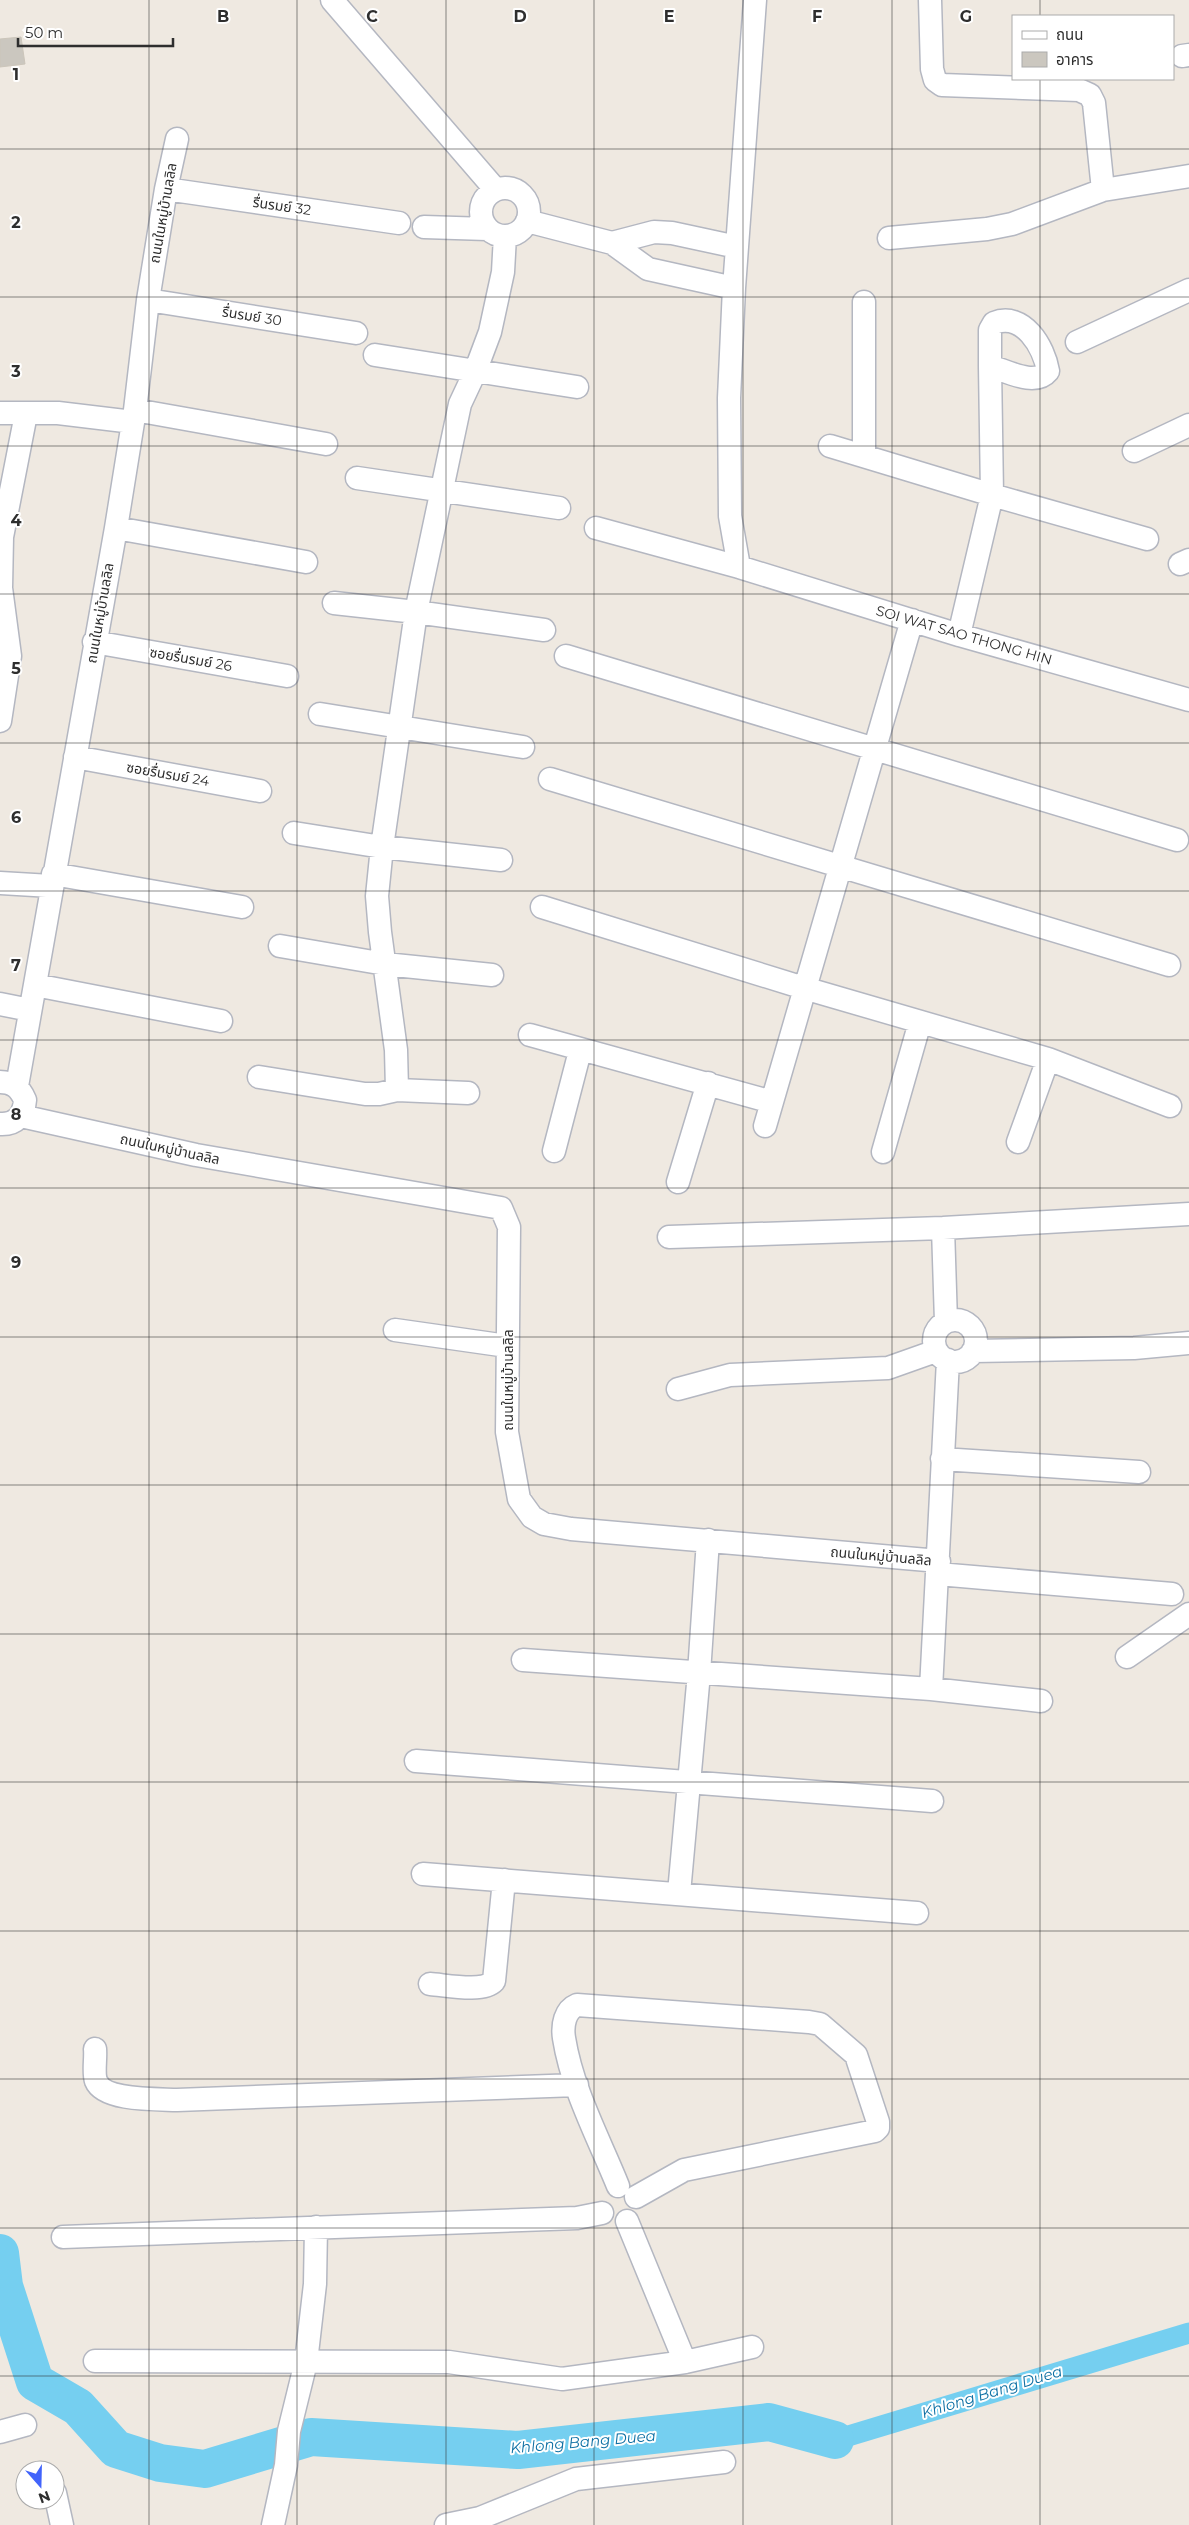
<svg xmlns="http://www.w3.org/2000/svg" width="1189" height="2525" font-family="Montserrat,'Noto Sans Thai',sans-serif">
<rect width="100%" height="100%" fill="#efe9e1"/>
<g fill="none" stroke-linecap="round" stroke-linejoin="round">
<path stroke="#75cff0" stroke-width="21" d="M835 2440 1189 2333"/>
<path stroke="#75cff0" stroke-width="38" d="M0 2253 4 2286 35 2382 78 2407 116 2449 160 2463 205 2469 311 2437 518 2450 769 2422 835 2440"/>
</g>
<path fill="#cbc7bf" stroke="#cbc5ba" d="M21 37 25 64 0 67V39Z"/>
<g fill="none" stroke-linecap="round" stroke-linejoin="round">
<defs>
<path id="street" d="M332 0 495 189
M930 0 932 69 935 80 942 85 1079 90 1090 95 1094 103 1103 190
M1182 56 1189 55
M481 212a24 24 0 1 1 48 0a24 24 0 1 1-48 0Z
M166 189 399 223
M527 221 612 243 648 269 734 288
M424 227 487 229
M889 238 987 229 1012 224 1103 190 1189 176
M612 243 654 232 672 233 737 247
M148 300 356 333
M864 302V455
M1077 342 1189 290
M375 355 577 387
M135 410 326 444
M0 413H58L133 422
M830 446 992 495 1147 539
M1134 451 1189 425
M357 478 559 508
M116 528 306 562
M596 528 739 567 959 635 1189 700
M1180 564 1189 560
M739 567 730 516 729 398 734 288 755 0
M334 603 416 612 544 630
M959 635 992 495 990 366V330L994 323C1023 311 1044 347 1048 371 1035 387 1007 371 990 366
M94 642 287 676
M566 656 1177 840
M320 714 523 747
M0 721 10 656 1 588 2 537 26 414
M75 757 260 791
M550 779 1169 965
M294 833 382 847 501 860
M53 874 242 907
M0 883 51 886
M542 907 804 988 1048 1059 1170 1106
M280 946 385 964 492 975
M35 985 221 1021
M0 1004 30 1010
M530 1035 772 1102
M259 1077 365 1094H379L397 1090 468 1093
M0 1082C13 1082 20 1088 25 1100 24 1115 16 1125 0 1124
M17 1086 116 528 135 410 148 300 166 189 177 139
M397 1090 396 1050 380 932 377 896 382 847 416 612 460 404 475 372 490 332 503 272 505 236
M21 1116 196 1155 501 1208 509 1227 507 1432 519 1499 532 1517 544 1524 571 1529 939 1561
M765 1126 912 620
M1018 1142 1048 1059
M554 1151 580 1051
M883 1152 920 1022
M678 1182 708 1083
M943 1228 946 1322
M669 1237 943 1228 1189 1214
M934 1341a21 21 0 1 1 42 0a21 21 0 1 1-42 0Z
M395 1330 507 1346
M973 1351 1134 1348 1189 1343
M678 1389 730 1375 888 1368 936 1351
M942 1459 1139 1472
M938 1574 1172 1594
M1127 1657 1189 1614
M523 1660 931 1689 1041 1701
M931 1689 948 1360
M416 1761 932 1801
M423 1874 917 1913
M679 1893 699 1673 708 1540
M430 1984C446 1985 483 1993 494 1981L504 1880
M95 2049C96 2058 93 2073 96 2081 104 2101 158 2099 177 2100L577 2085
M618 2186C599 2139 572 2089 564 2038 562 2025 565 2010 577 2005L809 2022 820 2024 856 2055 878 2122V2128L875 2131 684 2170 636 2197
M627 2221 685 2362
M63 2237 577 2218 602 2213
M95 2361 449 2362 562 2379 685 2362 752 2347
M0 2432 25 2425
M55 2493 62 2525
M273 2525 286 2465 289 2431 306 2362 315 2284 316 2227
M446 2525 480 2518 576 2479 724 2462"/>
</defs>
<use href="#street" stroke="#b4b7c1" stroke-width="25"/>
<use href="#street" stroke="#fff" stroke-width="22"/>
</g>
<path fill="none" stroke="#2e2e2e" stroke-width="1" stroke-opacity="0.55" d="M149 0V2525M297 0V2525M446 0V2525M594 0V2525M743 0V2525M892 0V2525M1040 0V16M1040 79V2525M0 149H1189M0 297H1189M0 446H1189M0 594H1189M0 743H1189M0 891H1189M0 1040H1189M0 1188H1189M0 1337H1189M0 1485H1189M0 1634H1189M0 1782H1189M0 1931H1189M0 2079H1189M0 2228H1189M0 2376H1189"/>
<g text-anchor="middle" stroke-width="4" stroke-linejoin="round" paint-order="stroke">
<g font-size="14" fill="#2e2e2e" stroke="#fff">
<text transform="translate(282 206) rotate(8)" y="5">รื่นรมย์ 32</text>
<text transform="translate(163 213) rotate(-80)" y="5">ถนนในหมู่บ้านลลิล</text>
<text transform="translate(252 316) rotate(9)" y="5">รื่นรมย์ 30</text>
<text transform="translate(100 613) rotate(-80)" y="5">ถนนในหมู่บ้านลลิล</text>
<text transform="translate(964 635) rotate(16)" y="5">SOI WAT SAO THONG HIN</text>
<text transform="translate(191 659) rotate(10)" y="5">ซอยรื่นรมย์ 26</text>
<text transform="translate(168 774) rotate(10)" y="5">ซอยรื่นรมย์ 24</text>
<text transform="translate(170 1149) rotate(12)" y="5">ถนนในหมู่บ้านลลิล</text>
<text transform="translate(508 1380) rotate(-90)" y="5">ถนนในหมู่บ้านลลิล</text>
<text transform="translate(881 1556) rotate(5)" y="5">ถนนในหมู่บ้านลลิล</text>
</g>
<g font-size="15" font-style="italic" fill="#0d6fa3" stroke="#fff">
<text transform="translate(992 2392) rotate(-17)" y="5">Khlong Bang Duea</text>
<text transform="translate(583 2442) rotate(-5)" y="5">Khlong Bang Duea</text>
</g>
</g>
<g font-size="16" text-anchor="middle" font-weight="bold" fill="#2e2e2e" stroke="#fff" stroke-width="4" stroke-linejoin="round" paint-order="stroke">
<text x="223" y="22">B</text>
<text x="372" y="22">C</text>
<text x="520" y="22">D</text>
<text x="669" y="22">E</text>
<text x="817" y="22">F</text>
<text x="966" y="22">G</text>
<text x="16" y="80">1</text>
<text x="16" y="228">2</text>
<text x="16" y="377">3</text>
<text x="16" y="526">4</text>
<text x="16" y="674">5</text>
<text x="16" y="823">6</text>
<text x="16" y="971">7</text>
<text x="16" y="1120">8</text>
<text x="16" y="1268">9</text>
</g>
<rect x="1012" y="15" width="162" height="65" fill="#ffffff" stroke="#ababab"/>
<rect x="1022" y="31" width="25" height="8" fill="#ffffff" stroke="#ababab"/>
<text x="1056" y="40" font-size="15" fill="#2e2e2e">ถนน</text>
<rect x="1022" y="52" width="25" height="15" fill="#cbc7bf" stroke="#ababab"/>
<text x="1056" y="65" font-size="15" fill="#2e2e2e">อาคาร</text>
<g transform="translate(40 2485) rotate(160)"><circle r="24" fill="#ffffff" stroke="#ababab"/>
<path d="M0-4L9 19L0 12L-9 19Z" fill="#4264fb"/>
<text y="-8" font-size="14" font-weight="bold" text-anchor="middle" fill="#2e2e2e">N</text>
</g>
<path d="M18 38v8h155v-8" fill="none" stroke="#2e2e2e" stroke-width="2.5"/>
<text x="25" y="38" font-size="15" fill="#2e2e2e" stroke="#ffffff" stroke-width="4" paint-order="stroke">50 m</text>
</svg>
